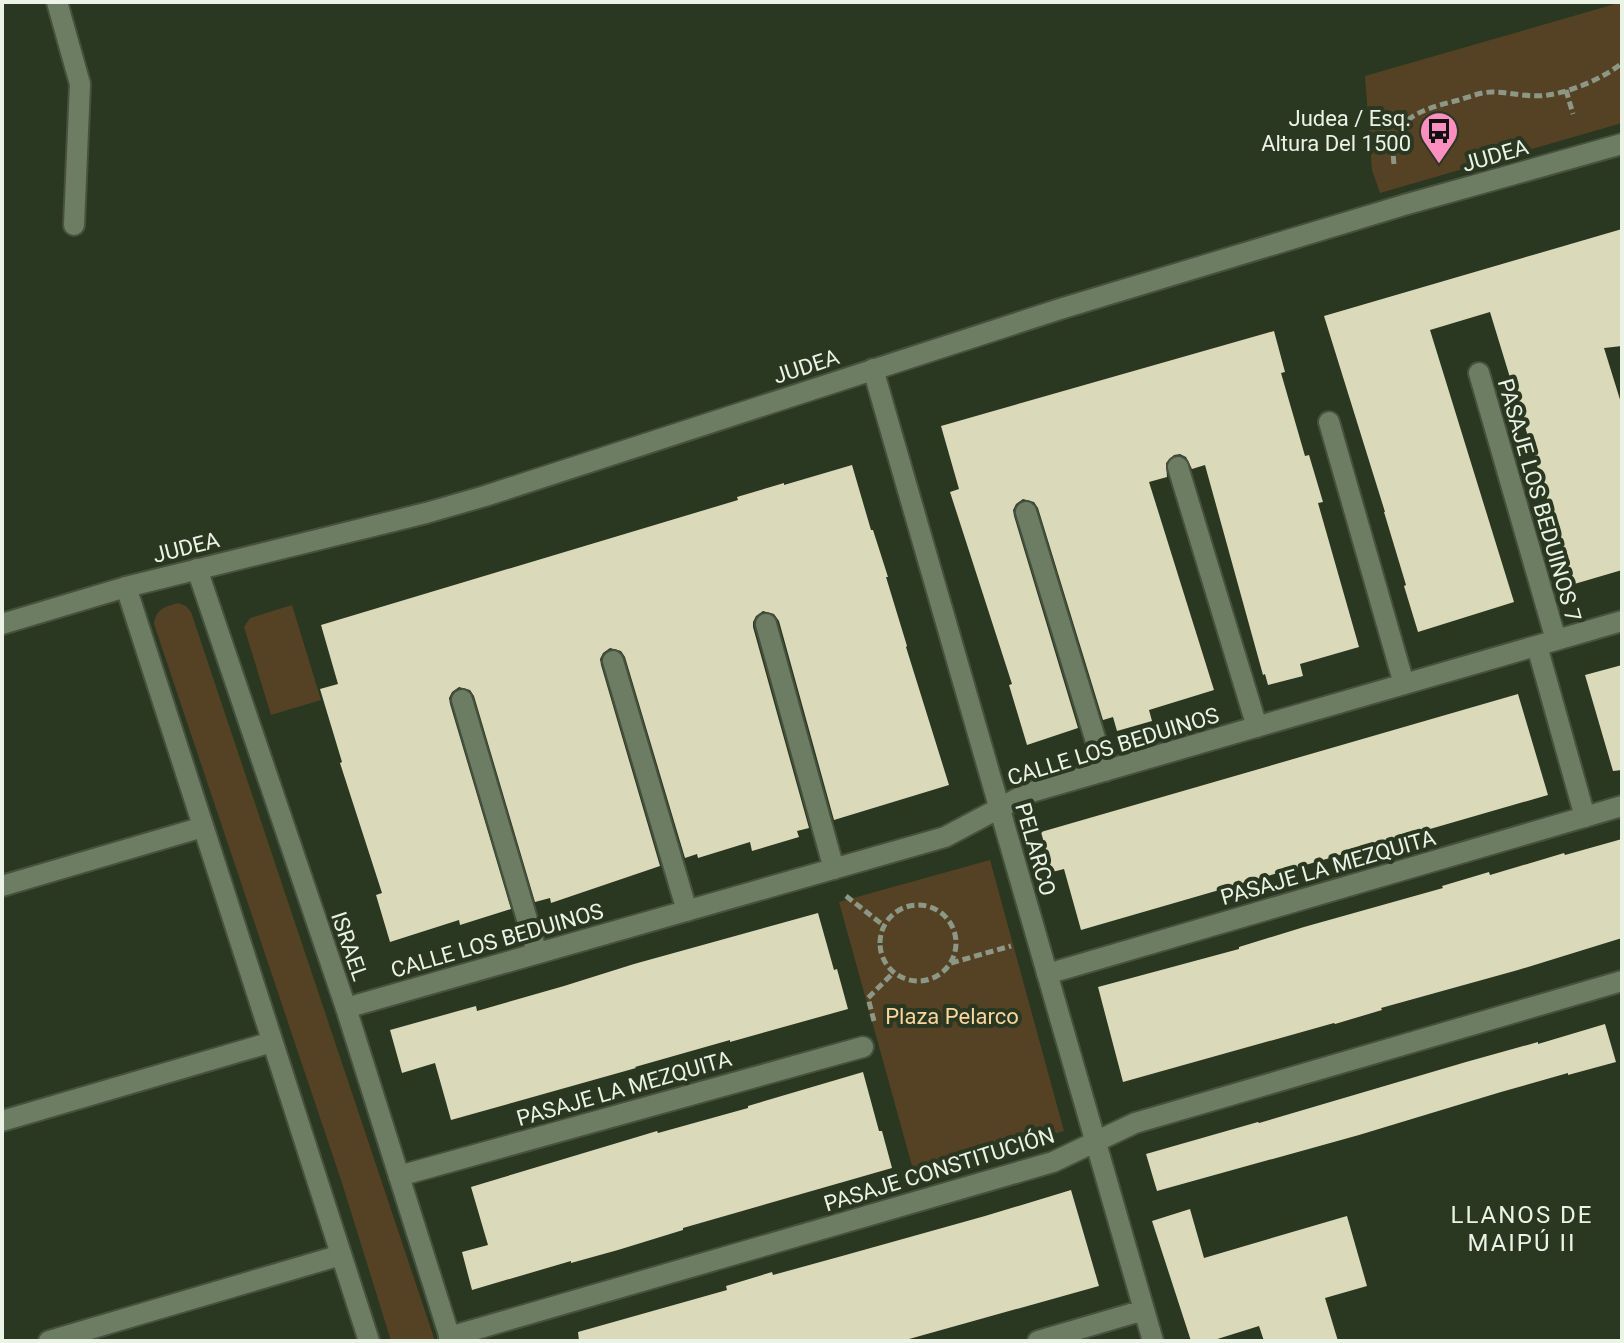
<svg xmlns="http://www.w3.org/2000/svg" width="1624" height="1343" font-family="Roboto,sans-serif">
<rect width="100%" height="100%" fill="#2a3721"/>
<path fill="#554225" d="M1622 2V123L1380 193 1372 170 1365 76Z
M178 603 186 606 191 612 435 1341H391L342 1183 154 624C156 609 164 607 178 603Z
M292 605 321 700 271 715 244 627 250 618Z
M990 860 1064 1131 914 1173 839 902Z"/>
<path fill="#dad9b9" d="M1622 229V346L1604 348 1622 406V570L1571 585 1557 539 1559 538 1490 312 1430 330 1514 602 1418 632 1404 586 1406 585 1384 512H1385L1324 316Z
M1274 331 1285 372 1281 373 1305 456 1309 455 1323 502 1318 503 1359 647 1300 664 1303 676 1268 685 1265 674 1263 675 1205 465 1192 469 1186 457 1180 454 1174 455 1166 463 1167 477 1149 482 1214 690 1149 710 1152 721 1117 731 1113 717 1103 720 1038 508 1034 502 1023 499 1016 504 1013 510 1014 516 1078 728 1027 745 1009 685 1012 684 950 492 959 489 941 426Z
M852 465 871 530H873L888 577H886L907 646 906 647 949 785 834 820 779 621 774 614 763 611 756 616 753 622V627L809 828 797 831 799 837 752 851 750 842 698 858 697 854 685 858 625 657 621 651 610 648 603 653 600 659 601 665 660 866 551 903 550 898 535 902 474 696 470 690 459 687 452 692 449 698 450 704 511 909 460 925 459 920 390 942 376 895 382 893 340 763 342 762 320 689 338 684 321 625 738 500 737 497 784 483V485Z
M1622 665V770L1613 771 1585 675Z
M1518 694 1548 795 1081 930 1064 869 1052 872 1041 832Z
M1622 839V938L1518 970 1381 1008 1382 1010 1335 1024 1334 1023 1123 1082 1098 987 1239 949V947L1304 927 1443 888 1442 886 1489 872 1490 875 1564 853 1565 855Z
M818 913 834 970 837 969 848 1009 730 1042V1040L635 1067 636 1068 451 1120 435 1063 402 1073 390 1030 476 1006 477 1011 564 986 634 964Z
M1605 1024 1616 1062 1568 1075V1073L1501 1092 1359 1135 1157 1191 1146 1154 1258 1122 1259 1123 1466 1062 1538 1042V1044Z
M863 1072 879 1131H882L892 1168 683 1228V1230L618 1250 571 1263V1261L472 1290 462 1252 488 1245 471 1187 657 1131 658 1133 748 1108V1106Z
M1071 1190 1099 1286 902 1341H579L578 1332 727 1290 726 1286 772 1272 773 1275 842 1256 985 1216Z
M1190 1209 1204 1258 1347 1216 1367 1286 1325 1298 1338 1341H1264L1259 1326 1211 1341H1191L1152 1221Z"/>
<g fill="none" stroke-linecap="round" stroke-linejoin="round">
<defs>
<path id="service" d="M57 2 80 84 74 225"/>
<path id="minor" d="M873 369 1153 1341
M1479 373 1556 640
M1329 422 1404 684
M1178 467 1257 727
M1026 512 1105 771
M2 624 126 587 426 513 485 496 1060 309 1404 205 1622 144
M766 624 834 869
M1537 646 1585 817
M613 661 687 911
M462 700 537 953
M2 886 203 827
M1047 974 1622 806
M346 1008 945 837 1028 793 1622 621
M2 1121 272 1042
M399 1176 863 1047
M449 1337 1053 1162 1135 1123 1622 981
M49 1341 341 1255
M1038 1341 1144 1310"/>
<path id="tertiary" d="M197 569 346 1008 451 1341
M126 587 369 1341"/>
</defs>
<use href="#service" stroke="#46513e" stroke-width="24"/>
<use href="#minor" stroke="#46513e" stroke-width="24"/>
<use href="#tertiary" stroke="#46513e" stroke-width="24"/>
<path stroke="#8c9785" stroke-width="5" stroke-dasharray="8 4" stroke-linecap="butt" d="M1566 90 1573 114
M1394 164C1388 120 1419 110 1455 101 1467 98 1480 92 1492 92 1510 92 1529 98 1548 95 1571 92 1604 78 1622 63
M846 896 883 925
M880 943a38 38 0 1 1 76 0a38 38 0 1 1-76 0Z
M951 963 1011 946
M874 1021 868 998 893 973"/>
<use href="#service" stroke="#6d7d64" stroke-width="20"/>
<use href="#minor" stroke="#6d7d64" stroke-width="20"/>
<use href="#tertiary" stroke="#6d7d64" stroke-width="20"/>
</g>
<defs>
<symbol id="bus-pin" viewBox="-11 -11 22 30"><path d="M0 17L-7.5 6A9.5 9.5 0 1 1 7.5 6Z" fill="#fd8ec0" stroke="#2a3721"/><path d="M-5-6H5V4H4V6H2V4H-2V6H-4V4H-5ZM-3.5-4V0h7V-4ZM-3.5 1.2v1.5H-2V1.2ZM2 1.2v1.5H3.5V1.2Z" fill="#111"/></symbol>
</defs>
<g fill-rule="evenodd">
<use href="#bus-pin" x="1417" y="109" width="44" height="60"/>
</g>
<g text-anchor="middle" stroke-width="8" stroke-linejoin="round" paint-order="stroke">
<g font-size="22" fill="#eaf3e5" stroke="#2a3721" text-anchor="end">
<text x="1411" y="126">Judea / Esq.<tspan x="1411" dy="25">Altura Del 1500</tspan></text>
</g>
<g font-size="22" fill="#eaf3e5" stroke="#2a3721">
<text transform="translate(1495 155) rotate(-16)" y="8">JUDEA</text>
<text transform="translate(806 366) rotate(-18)" y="8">JUDEA</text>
<text transform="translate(1540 500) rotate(74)" y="8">PASAJE LOS BEDUINOS 7</text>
<text transform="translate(186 547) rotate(-14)" y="8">JUDEA</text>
<text transform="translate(1113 746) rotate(-17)" y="8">CALLE LOS BEDUINOS</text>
<text transform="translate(1036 849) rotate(74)" y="8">PELARCO</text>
<text transform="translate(1328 867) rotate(-16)" y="8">PASAJE LA MEZQUITA</text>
<text transform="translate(497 940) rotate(-16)" y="8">CALLE LOS BEDUINOS</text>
<text transform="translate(350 946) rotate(71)" y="8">ISRAEL</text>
<text transform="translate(624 1088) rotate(-16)" y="8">PASAJE LA MEZQUITA</text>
<text transform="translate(939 1169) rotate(-17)" y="8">PASAJE CONSTITUCIÓN</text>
</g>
<g font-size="22" fill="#fad59d" stroke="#2a3721">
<text x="952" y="1024">Plaza Pelarco</text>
</g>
<g font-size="24" letter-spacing="2" fill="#eaf3e5" stroke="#2a3721">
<text x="1522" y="1223">LLANOS DE<tspan x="1522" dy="28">MAIPÚ II</tspan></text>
</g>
</g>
<rect width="1624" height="1343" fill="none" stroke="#eaf3e5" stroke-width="8"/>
</svg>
